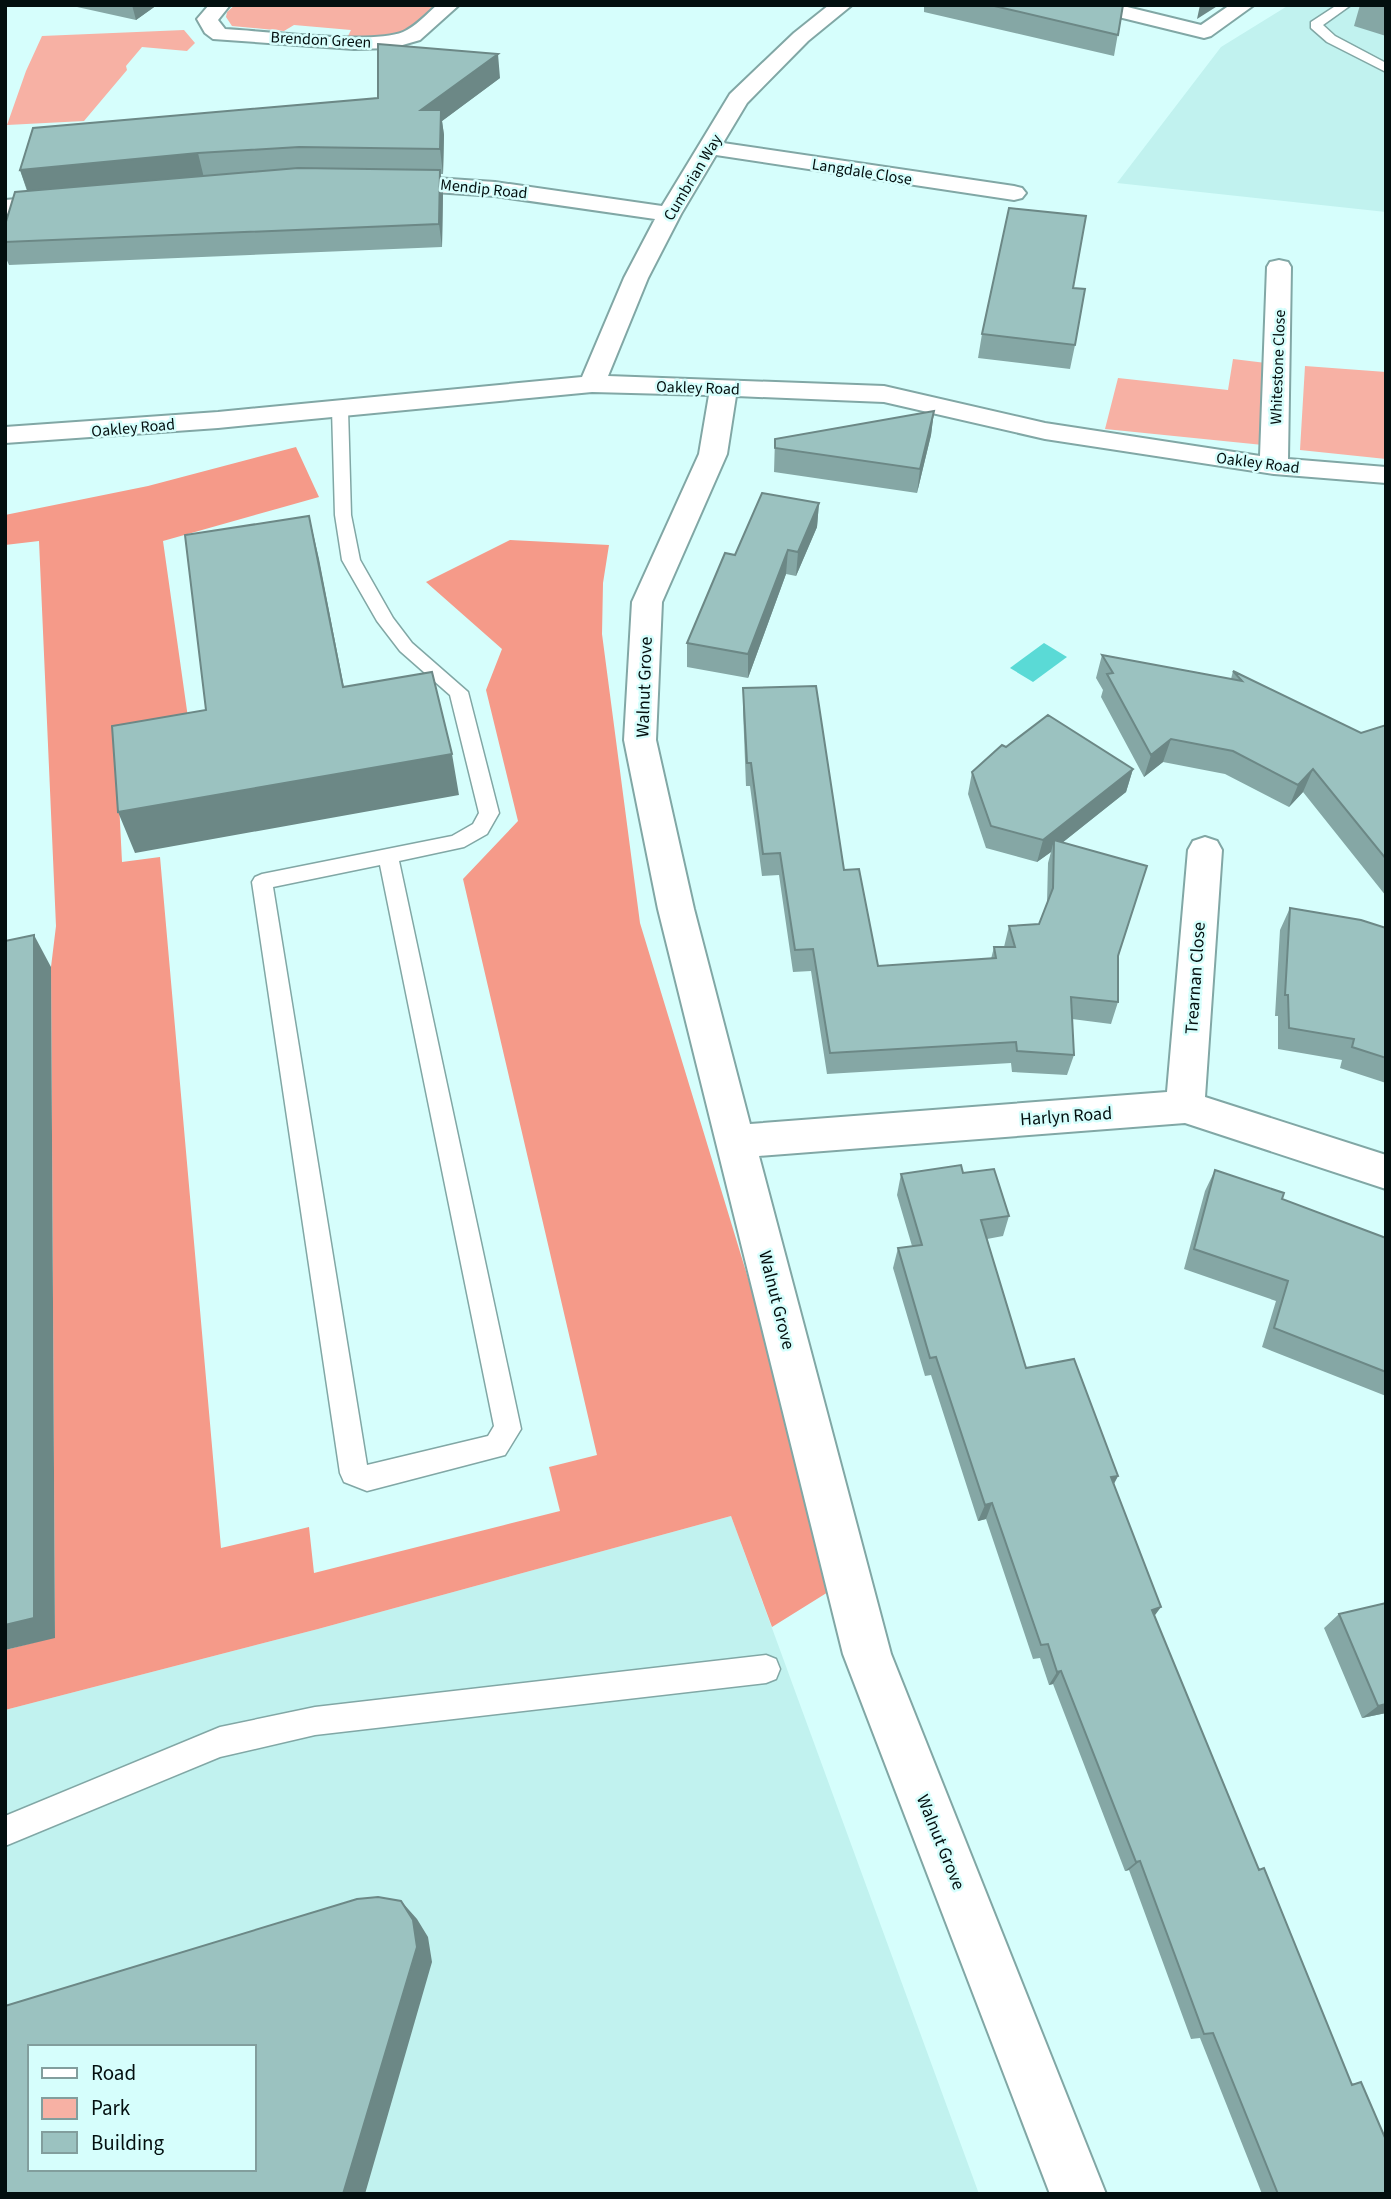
<svg xmlns="http://www.w3.org/2000/svg" width="1391" height="2199" font-family="'Source Sans 3',sans-serif">
<rect width="100%" height="100%" fill="#d6fefc"/>
<path fill="#c1f2ef" fill-rule="evenodd" d="M1289 5H1386V212L1117 183 1221 47Z
M731 1516 979 2194H5V1710L318 1629ZM30 2047H254V2169H30Z"/>
<path fill="#f7b1a4" d="M235 5H436C402 40 395 38 347 38L351 30 294 25 284 31 232 26 226 17 227 12Z
M184 30 195 43 187 51 142 47 126 66 127 70 84 121 7 125 26 71 42 36Z
M1233 359 1266 363 1263 445 1105 429 1118 378 1228 390Z
M1305 366 1386 372V459L1300 450Z"/>
<path fill="#f59a89" d="M296 447 319 497 163 541 192 746 117 762 122 862 160 857 221 1548 309 1527 314 1573 560 1511 549 1467 597 1455 463 879 518 821 486 690 502 649 426 582 510 540 609 545 603 583 602 634 640 923 841 1584 772 1627 731 1516 318 1629 5 1710V1650L55 1637 51 967 56 926 39 541 5 545V515L148 486Z"/>
<path fill="#5adad6" d="M1044 643 1067 657 1033 682 1010 668Z"/>
<g fill="none" stroke-linecap="round" stroke-linejoin="round">
<defs>
<path id="lane" d="M1337 5H1351L1323 25 1335 36 1386 63V72L1327 42 1311 28V22Z
M340 404 348 409 351 515 360 560 393 618 412 643 468 692 499 813 487 834 464 847 399 861 521 1429 505 1455 367 1491 344 1482 340 1473 252 882 255 877 262 874 452 836 473 824 479 813 450 695 400 651 377 621 342 560 335 515 332 409ZM380 865 494 1426 488 1436 367 1465 273 887Z
M766 1655 776 1659 780 1669 776 1679 766 1683 315 1735 220 1757 5 1846V1816L220 1727 315 1707Z"/>
<path id="street" d="M209 5H230L218 20 225 29C264 31 371 45 403 32 415 27 427 14 437 5H459L420 40 392 48 354 49 213 39 205 33 197 19Z
M829 5H852L808 41 747 103 723 143 1014 186 1022 188 1026 193 1022 198 1014 200 716 155 681 214 648 278 608 376 884 386 1045 423 1260 456 1267 267 1270 262 1279 260 1288 262 1291 267 1288 459 1386 467V483L1274 474 1045 439 884 402 736 396 727 454 662 602 656 740 694 909 750 1124 1167 1092 1188 850 1193 841 1205 837 1217 841 1222 850 1205 1097 1386 1155V1189L1185 1123 759 1156 891 1654 1106 2194H1050L843 1654 658 909 624 740 632 602 699 454 709 395 592 392 218 428 5 443V427L218 412 582 377 624 278 655 219 495 196 389 189 381 187 377 182 381 177 389 175 495 182 662 206 730 94 794 33Z
M1083 5H1119L1201 25 1230 5H1254L1211 36 1204 38 1086 9Z
M64 195 72 197 76 202 72 207 5 214V200Z"/>
</defs>
<use href="#lane" stroke="#81a7a5" stroke-width="3"/>
<use href="#street" stroke="#81a7a5" stroke-width="4"/>
<use href="#lane" fill="#fff" fill-rule="evenodd"/>
<use href="#street" fill="#fff" fill-rule="evenodd"/>
</g>
<path fill="#85a7a5" d="M68 5H157L136 20Z
M924 5H1123L1114 56 924 12Z
M1360 5H1386V36L1354 26Z
M500 78 442 121 444 135 443 174H440L443 193 442 247 9 265 5 256V225L27 191 20 170 378 98Z
M1073 288 1075 345 1070 369 978 358 982 334Z
M934 411 931 435 917 493 774 472 775 439Z
M819 503 817 527 796 576 786 574 748 678 687 667V643L735 555Z
M1102 655 1231 679 1233 671 1361 733 1386 725V896L1303 792 1289 807 1225 774 1163 762 1144 777 1101 697 1103 690 1096 678Z
M743 688 844 870 878 966 991 959 994 947H1004L1009 926 1039 924 1047 903 1048 863 1051 852 1037 862 986 848 968 794 972 772 1006 747 1133 769 1126 792 1062 843 1118 956V1002L1111 1024 1072 1019 1074 1055 1067 1075 1012 1072 1011 1063 827 1074 811 971 793 972 779 875 762 876 750 786H746L743 710Z
M1290 908 1386 928V1083L1340 1068 1342 1060 1278 1049V1016H1275L1280 930Z
M1215 1170 1282 1199 1386 1238V1396L1262 1347 1276 1301 1184 1269 1205 1191Z
M963 1173 1009 1216 1003 1236 987 1239 1026 1368 1118 1476 1114 1484 1154 1616 1259 1870 1351 2084 1361 2082 1386 2194H1262L1200 2038 1191 2039 1129 1870 1125 1871 1053 1684 1049 1685 1040 1658 1033 1659 986 1519 978 1521 931 1375 925 1376 893 1268 898 1248 912 1246 897 1195 901 1174Z
M1386 1603V1713L1362 1718 1324 1628 1339 1614Z"/>
<path fill="#6c8886" d="M132 5H157L136 20Z
M1200 5H1219L1197 19Z
M498 54 500 78 442 121 444 135 443 174 440 149 421 110Z
M198 153 204 178 29 195 20 170Z
M440 170 443 193 442 247 439 224Z
M934 411 931 435 917 493 920 469Z
M819 503 817 527 796 576 798 552Z
M309 516 319 559 352 729 343 687Z
M788 550 786 574 748 678V654Z
M1171 739 1163 762 1144 777 1151 755Z
M452 754 459 795 135 853 118 812Z
M1133 769 1126 792 1053 850 1054 840 1051 852 1037 862 1043 840Z
M1313 769 1303 792 1289 807 1298 785Z
M34 935 51 967 55 1638 5 1650V1625Z
M1118 1476 1109 1492 1111 1477Z
M992 1503 986 1519 978 1521 985 1505Z
M1161 1607 1150 1622 1152 1610Z
M1061 1671 1053 1684 1049 1685 1057 1672Z
M1386 1704V1713L1362 1718 1378 1706Z
M1140 1861 1129 1870 1125 1871 1136 1862Z
M401 1901 417 1919 428 1937 432 1962 365 2194H343Z"/>
<path fill="#9bc2c0" stroke="#6c8886" stroke-width="2" fill-rule="evenodd" d="M990 5H1123L1118 35Z
M378 44 498 54 421 110H441L440 149 299 147 198 153 20 170 33 128 378 98Z
M298 168 440 170 439 224 5 242V225L15 192Z
M1009 208 1086 216 1073 288 1085 289 1075 345 982 334Z
M934 411 920 469 775 448V439Z
M762 493 819 503 798 552 788 550 748 654 687 643 725 553 735 555Z
M309 516 343 687 432 672 452 754 118 812 112 726 206 710 185 535Z
M1102 655 1242 681 1233 671 1361 733 1386 725V859L1313 769 1298 785 1233 751 1171 739 1151 755 1107 674 1113 673Z
M816 686 844 870 859 869 878 966 996 958 994 947H1015L1009 926 1039 924 1053 888 1054 840 1147 866 1118 956V1002L1071 997 1074 1055 1017 1051 1016 1042 830 1053 813 949 795 950 780 853 763 854 751 763H747L743 688Z
M1048 715 1133 769 1043 840 991 826 972 772 1002 745 1006 747Z
M1290 908 1361 920 1386 928V1058L1352 1047 1354 1039 1289 1028 1288 995H1285Z
M34 935V1618L5 1625V941Z
M961 1165 963 1173 994 1169 1009 1216 981 1220 1026 1368 1074 1359 1118 1476 1111 1477 1161 1607 1152 1610 1259 1870 1264 1868 1352 2085 1361 2082 1386 2140V2194H1278L1213 2033 1204 2034 1140 1861 1136 1862 1061 1671 1057 1672 1048 1644 1041 1645 992 1503 985 1505 936 1357 930 1358 898 1248 922 1245 901 1174Z
M1215 1170 1284 1193 1282 1199 1386 1238V1372L1274 1328 1288 1281 1194 1249Z
M1386 1603V1704L1378 1706 1339 1614Z
M378 1897 401 1901 413 1920 417 1947 343 2194H5V2006L357 1899ZM30 2047H254V2169H30Z"/>
<g text-anchor="middle" stroke-width="5" stroke-linejoin="round" paint-order="stroke">
<g font-size="16" fill="#030f0f" stroke="#d6fefc">
<text transform="translate(321 39) rotate(3)" y="6">Brendon Green</text>
<text transform="translate(862 171) rotate(9)" y="6">Langdale Close</text>
<text transform="translate(692 177) rotate(-59)" y="6">Cumbrian Way</text>
<text transform="translate(484 188) rotate(6)" y="6">Mendip Road</text>
<text transform="translate(1277 367) rotate(-88)" y="6">Whitestone Close</text>
<text transform="translate(698 387) rotate(2)" y="6">Oakley Road</text>
<text transform="translate(133 427) rotate(-5)" y="6">Oakley Road</text>
<text transform="translate(1258 462) rotate(7)" y="6">Oakley Road</text>
</g>
<g font-size="18" fill="#030f0f" stroke="#d6fefc">
<text transform="translate(644 687) rotate(-88)" y="6">Walnut Grove</text>
<text transform="translate(1195 978) rotate(-86)" y="6">Trearnan Close</text>
<text transform="translate(1066 1116) rotate(-4)" y="6">Harlyn Road</text>
<text transform="translate(777 1300) rotate(76)" y="6">Walnut Grove</text>
<text transform="translate(941 1842) rotate(68)" y="6">Walnut Grove</text>
</g>
</g>
<rect width="1391" height="2199" fill="none" stroke="#030f0f" stroke-width="14"/>
<rect x="28" y="2045" width="228" height="126" fill="#d6fefc" stroke="#829e9d" stroke-width="2"/>
<rect x="42" y="2068" width="35" height="10" fill="#ffffff" stroke="#829e9d" stroke-width="2"/>
<text x="91" y="2080" font-size="21" fill="#030f0f">Road</text>
<rect x="42" y="2098" width="35" height="21" fill="#f7b1a4" stroke="#829e9d" stroke-width="2"/>
<text x="91" y="2115" font-size="21" fill="#030f0f">Park</text>
<rect x="42" y="2132" width="35" height="21" fill="#9bc2c0" stroke="#829e9d" stroke-width="2"/>
<text x="91" y="2150" font-size="21" fill="#030f0f">Building</text>
</svg>
